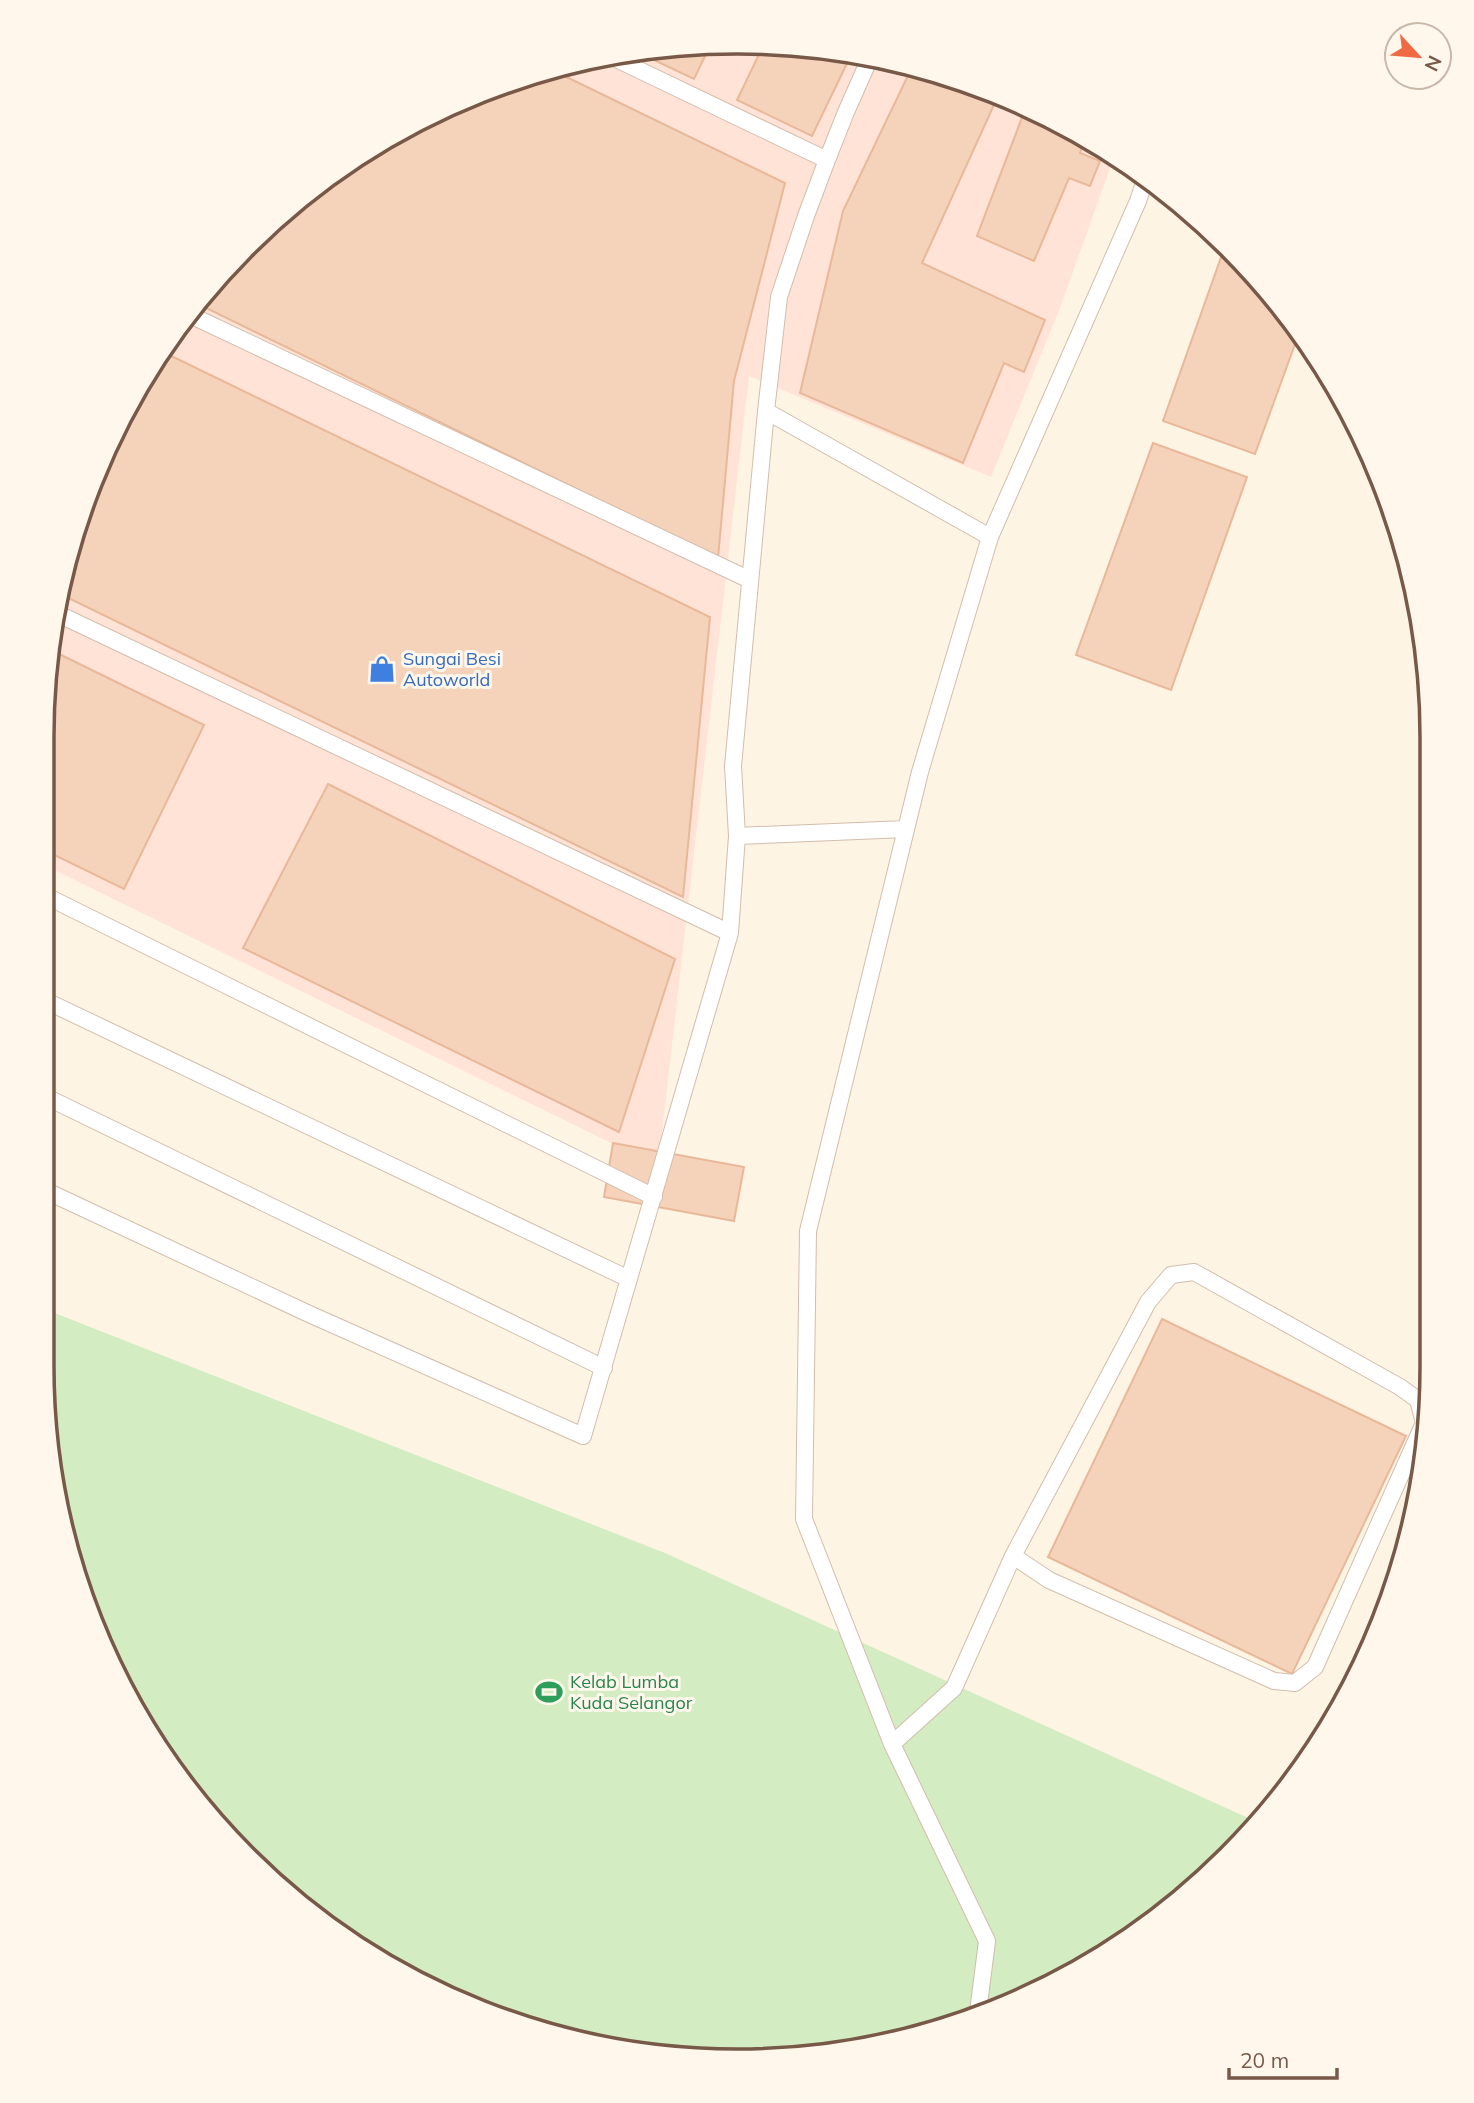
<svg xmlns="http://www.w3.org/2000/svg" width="1474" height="2103" font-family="Mulish,sans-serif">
<rect width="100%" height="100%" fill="#fef4e4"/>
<path fill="#ffe3d7" d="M782 43 917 66 1044 114 1114 157 1060 308 991 477 749 376 658 1166 42 864V737L55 601 95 471 135 390 186 314 278 215 513 79 646 48Z"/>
<path fill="#d3ecc1" d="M42 1308 665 1553 1257 1822 1196 1888 1044 1989 872 2048 782 2060 647 2055 471 2008 351 1944 279 1889 159 1752 95 1632 66 1546 42 1366Z"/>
<path fill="#f5d2ba" stroke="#e8b899" stroke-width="2" d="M782 43 851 55 812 136 737 100 764 44Z
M705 46 709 48 694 79 635 51 646 48Z
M913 65 998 96 922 263 1045 320 1024 372 1004 363 963 463 800 393 843 211Z
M552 70 785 183 734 381 718 558 196 303 278 215 389 135 513 79Z
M1026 107 1044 114 1085 139 1080 153 1100 161 1090 186 1069 178 1034 261 977 236Z
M1225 246 1259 278 1298 336 1255 454 1163 421Z
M161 351 710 617 683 897 58 593 95 471 135 390Z
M1153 443 1247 477 1171 690 1076 655Z
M51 650 204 725 124 889 42 849V737Z
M328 784 675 959 619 1132 243 948Z
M613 1143 744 1167 734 1221 604 1197Z
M1162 1319 1406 1436 1292 1674 1048 1557Z"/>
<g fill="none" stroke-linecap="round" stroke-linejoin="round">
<defs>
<path id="lane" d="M610 56 827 160
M186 313 750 580
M766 411 990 537
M54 612 730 933
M737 836 906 829
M42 894 654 1197
M42 999 629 1279
M42 1095 604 1368
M42 1189 307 1313 583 1436 730 933 737 836 733 766 766 411 779 297 806 216 827 160 846 112 870 58
M892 1744 954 1688 1013 1556 1148 1302 1171 1275 1194 1272 1400 1387 1418 1400 1424 1423 1315 1667 1295 1683 1274 1681 1049 1580 1013 1556
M978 2012 987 1941 892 1744 804 1519 808 1231 920 772 990 537 1138 201 1146 177"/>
</defs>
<use href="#lane" stroke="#d2bdac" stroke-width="18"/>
<use href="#lane" stroke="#fff" stroke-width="16"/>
</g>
<defs>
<symbol id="shop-bare" viewBox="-9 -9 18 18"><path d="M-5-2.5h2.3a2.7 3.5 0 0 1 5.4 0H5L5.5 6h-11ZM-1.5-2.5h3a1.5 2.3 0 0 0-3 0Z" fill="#3f7fe0" stroke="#fff7ec" stroke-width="2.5" paint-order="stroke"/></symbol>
<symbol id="stadium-bare" viewBox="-9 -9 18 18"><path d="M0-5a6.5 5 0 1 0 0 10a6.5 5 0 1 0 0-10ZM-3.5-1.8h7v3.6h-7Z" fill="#2e9e5b" stroke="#fff7ec" stroke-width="2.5" paint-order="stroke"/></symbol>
</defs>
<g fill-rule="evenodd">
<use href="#shop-bare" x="363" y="650" width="38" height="38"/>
<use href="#stadium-bare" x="530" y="1673" width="38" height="38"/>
</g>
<g text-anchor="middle" stroke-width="6" stroke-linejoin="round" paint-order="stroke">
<g font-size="18" fill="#366cbe" stroke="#fff7ec" text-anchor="start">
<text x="403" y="665">Sungai Besi<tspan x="403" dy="21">Autoworld</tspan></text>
</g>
<g font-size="18" fill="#27864d" stroke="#fff7ec" text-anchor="start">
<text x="570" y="1688">Kelab Lumba<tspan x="570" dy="21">Kuda Selangor</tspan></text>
</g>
</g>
<path d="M0 0H1474V2103H0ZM737 54H737A683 683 0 0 1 1420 737V1366A683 683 0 0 1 737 2049H737A683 683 0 0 1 54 1366V737A683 683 0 0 1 737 54Z" fill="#fff7ec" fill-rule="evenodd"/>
<path fill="none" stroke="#785948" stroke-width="3.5" d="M737 54H737A683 683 0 0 1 1420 737V1366A683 683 0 0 1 737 2049H737A683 683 0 0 1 54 1366V737A683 683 0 0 1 737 54Z"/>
<g transform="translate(1418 56) rotate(116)"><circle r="33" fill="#fff7ec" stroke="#c9b8aa" stroke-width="2"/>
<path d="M0-5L12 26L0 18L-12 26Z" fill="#ef6942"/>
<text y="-10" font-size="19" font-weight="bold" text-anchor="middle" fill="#785948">N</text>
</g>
<path d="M1229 2068v10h108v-10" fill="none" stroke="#785948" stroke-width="3.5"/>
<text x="1240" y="2068" font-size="21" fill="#785948" stroke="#fff7ec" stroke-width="5" paint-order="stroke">20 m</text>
</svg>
